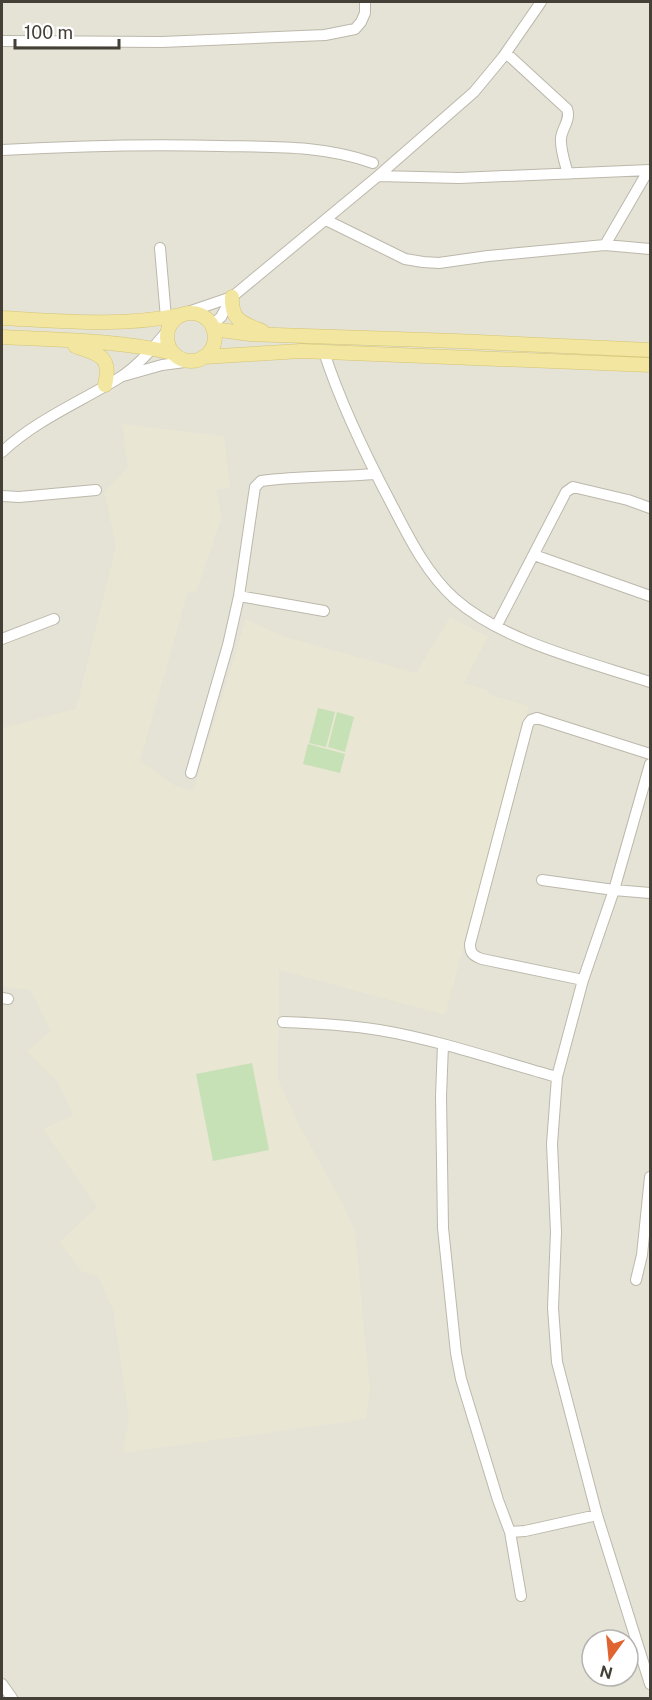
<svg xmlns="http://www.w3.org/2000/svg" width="652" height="1700" font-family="'Public Sans',sans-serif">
<rect width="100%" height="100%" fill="#f1f0e7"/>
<path fill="#e5e2d6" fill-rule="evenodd" d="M2 2H650V1698H2ZM592 1640H628V1676H592Z"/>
<path fill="#e9e6d3" d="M122 424 224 436 230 488 216 490 222 516 196 593 188 591 140 761 176 786 193 791 246 619 282 636 416 673 450 617 488 637 464 683 488 690 487 694 529 706 445 1015 279 970 278 1079 297 1121 346 1210 355 1232 370 1390 366 1419 123 1453 129 1417 113 1310 98 1276 82 1272 59 1242 97 1207 43 1129 73 1115 59 1084 27 1051 51 1031 30 990 2 987V728L76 709 116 546 104 492 128 467Z"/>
<path fill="#c6e1b5" d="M318 708 335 712 326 747 309 743Z
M337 712 354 717 345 752 328 747Z
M308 744 345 754 340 773 303 764Z
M252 1063 269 1150 213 1161 196 1074Z"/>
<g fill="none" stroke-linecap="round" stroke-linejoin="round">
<defs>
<path id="minor" d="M2 41 162 42 325 35 355 29 361 22 365 13V2
M506 53 567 109C571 120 562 128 561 138 560 149 565 163 568 174
M2 150C74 146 147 144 220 146 273 147 324 145 373 163
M378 176 459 178 650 170
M326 220 405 259 423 262 439 263 488 256 605 245 648 171
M605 245 650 249
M160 248 166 318
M185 313 232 297
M212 325 221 317 232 297 378 176 474 92 503 57 541 2
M324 352C341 405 366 456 392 505 409 538 427 574 455 599 504 642 589 662 650 682
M123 376 162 365 192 361
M2 452C36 420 80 402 119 378 138 366 154 347 168 330
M2 496 19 497 96 490
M534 555 650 596
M239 596 324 611
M497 625 566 492 573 487 628 500 650 508
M2 639 54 619
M191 773 228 645 239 596 255 487 261 481C298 476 337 477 375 474
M542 880 614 890 650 764
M650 893 614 890 583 980 557 1077 552 1144 556 1232 553 1308 557 1362 597 1515 650 1684
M583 980 482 959C474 956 470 954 470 944L528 724 531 720 537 718 650 754
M2 998 8 999
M283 1022C315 1023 347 1025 379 1030 439 1040 499 1061 557 1077
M443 1045 441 1096 443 1228 456 1353 461 1379 498 1500 510 1532 521 1596
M636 1280 642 1255 650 1177
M510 1532 525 1531 597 1515
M2 1684 12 1698"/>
<path id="major" d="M232 297C231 321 242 323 262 331
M167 337a24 24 0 1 1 48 0a24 24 0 1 1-48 0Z
M2 318C61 321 122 327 180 315
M213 329 250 334 456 341 650 350
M2 337C58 340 117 340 173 353
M75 346C99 354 112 356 105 385
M203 357 301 351 650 365"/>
</defs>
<use href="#minor" stroke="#bcb8ab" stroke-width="12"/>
<use href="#major" stroke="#d5c572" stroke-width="15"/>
<use href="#minor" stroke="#fff" stroke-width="10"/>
<use href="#major" stroke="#f2e6a0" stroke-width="14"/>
</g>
<rect width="652" height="1700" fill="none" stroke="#444037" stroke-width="6"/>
<g transform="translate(610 1658) rotate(195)"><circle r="28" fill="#ffffff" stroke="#b4b3af" stroke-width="1.5"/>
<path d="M0-4.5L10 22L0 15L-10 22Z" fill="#e06430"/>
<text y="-9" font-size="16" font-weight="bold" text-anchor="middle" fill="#444037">N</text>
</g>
<path d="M15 39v9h104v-9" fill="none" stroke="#444037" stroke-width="3"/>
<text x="24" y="39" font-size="18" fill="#444037" stroke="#ffffff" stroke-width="4.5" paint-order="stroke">100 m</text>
</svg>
